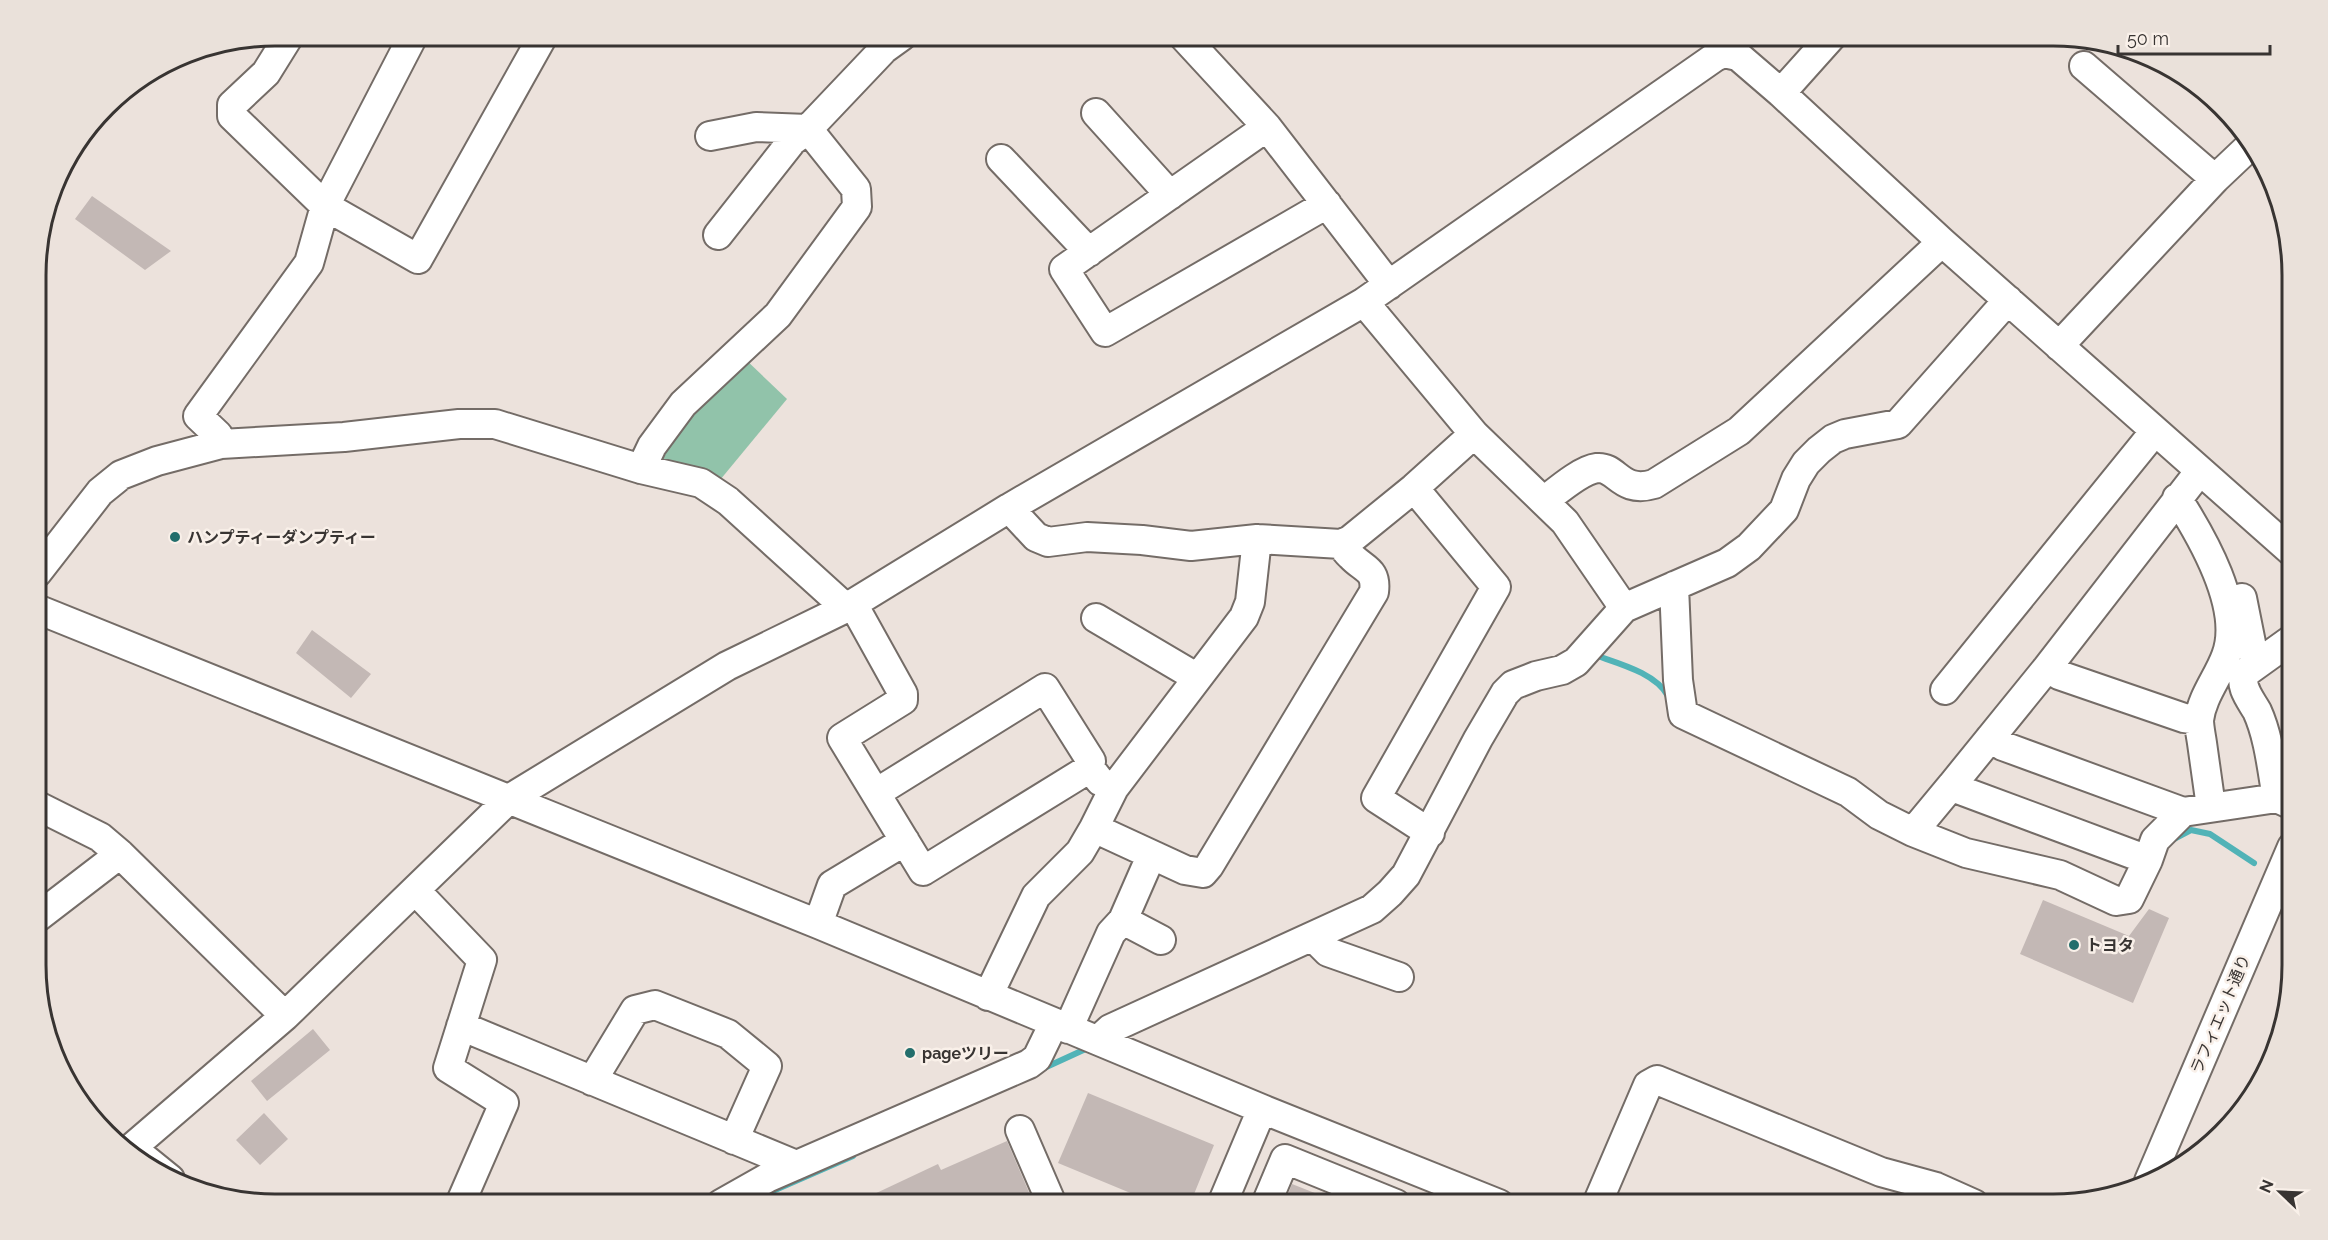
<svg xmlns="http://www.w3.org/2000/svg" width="2328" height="1240" font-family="Raleway,'Noto Sans JP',sans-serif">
<rect width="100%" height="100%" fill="#ece2dc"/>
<path fill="#91c3aa" d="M743 357 787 399 720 480 674 466 655 453Z"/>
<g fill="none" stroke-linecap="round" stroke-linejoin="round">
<path stroke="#51b3b7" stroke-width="6" d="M1592 654C1616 663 1655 672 1668 696
M2172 840 2191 830 2210 834 2254 863
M1042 1069 1090 1047
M766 1194 853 1156"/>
</g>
<path fill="#c3b8b5" d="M92 196 171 251 145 270 75 219Z
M312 630 371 674 351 698 296 653Z
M2043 900 2129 936 2149 909 2169 918 2133 1003 2020 954Z
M313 1029 330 1050 267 1101 251 1081Z
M1088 1093 1214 1145 1190 1204H1157L1058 1163Z
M264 1113 288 1139 260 1165 236 1140Z
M1007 1141 1034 1204H853L938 1164 941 1170Z
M1292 1184 1340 1203V1204H1284Z"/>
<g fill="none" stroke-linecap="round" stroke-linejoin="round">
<defs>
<path id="minor" d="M289 36 266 73 232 105V116L325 206 418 259 543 36
M1183 36 1267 127 1389 285
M2084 66 2215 179
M1781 93 1832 36
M1096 113 1170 195
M1267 127 1064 269 1105 332 1327 204
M710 136 756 127 808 129
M1001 159 1089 252
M718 235 792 141 808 129
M1364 302 1474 434 1565 522 1624 608
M2059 346 2215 179 2252 144
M221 444 218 435 198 416 309 263 325 206 413 36
M641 469 652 446 683 404 778 315 857 207 856 189 808 129 884 49 902 36
M2199 472 2047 668 1952 785 1960 790 2148 860 2155 840 2183 812 2277 798
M1414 488 1496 587 1376 798 1430 833
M2177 498C2202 537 2244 609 2226 656 2218 678 2202 696 2199 720 2199 727 2201 736 2202 743 2205 764 2208 785 2211 807
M1544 501C1557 491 1581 470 1597 468 1617 466 1620 494 1654 484L1739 431 1942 242
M1009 508 1036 537 1048 542 1087 537 1142 540 1191 546 1257 539 1341 544 1350 540 1414 488 1474 434
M37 573 100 492 121 475 157 461 221 444 344 437 459 424H495L641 469 701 483 728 501 846 608
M1674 586 1678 680 1683 714 1848 792 1879 815 1913 832 1966 853 2060 875 2116 901 2129 899 2148 860
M2242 598 2253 653 2258 663
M853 604 903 694V700L842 738 923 871 1090 768
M37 609 818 924 1262 1109 1499 1204
M1096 618 1196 677
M2291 640 2245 673C2239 686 2250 699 2257 711 2269 737 2272 770 2277 798L2292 805
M2047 668 2059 675 2184 718 2199 720
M1945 690 2155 431
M1990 738 2003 746 2183 812
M876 793 1045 688 1091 761 1090 768 1100 781
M38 806 100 837 120 854 285 1016
M1094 828 1185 870 1203 873 1209 866 1374 592C1377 569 1364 570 1351 556 1347 553 1344 548 1341 544
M1913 832 1952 785
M415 890 482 960 448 1068 504 1103 460 1204
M38 917 120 854
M1123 920 1151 856
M818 924 832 885 905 841
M1313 937 1328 952 1399 977
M988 996 1036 896 1080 852 1094 828 1114 788 1244 617 1250 602 1257 539
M461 1026 796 1165
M1068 1029 1111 933 1123 920 1161 940
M1098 1040 1110 1029 1372 909 1390 893 1406 875 1478 739 1505 693 1513 685 1536 676 1562 670 1576 662 1624 608 1727 563 1749 547 1784 510 1796 479 1806 463 1819 450 1833 439 1845 434 1898 424 2008 300
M592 1081 635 1010 655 1005 728 1034 767 1066 734 1140
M1020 1130 1052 1204
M133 1149 170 1179
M128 1151 285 1016 509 799 727 666 846 608 1009 508 1364 302 1715 57 1724 53 1738 56 1781 93 1942 242 2291 551
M2149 1181 2292 847
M721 1204 767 1178 1029 1064 1037 1058 1054 1023
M1222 1204 1262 1109
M1266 1204 1285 1159 1396 1204
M1597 1204 1648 1085 1657 1080 1881 1172 1936 1187 1974 1204"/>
</defs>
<use href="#minor" stroke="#746c67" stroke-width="32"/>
<path stroke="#968f8b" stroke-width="4" stroke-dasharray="4.5 3" stroke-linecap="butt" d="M1075 1204 1093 1195 1114 1204"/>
<use href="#minor" stroke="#fff" stroke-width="28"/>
</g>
<g fill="#236e6c" stroke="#f9f0e9" stroke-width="2">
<circle cx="175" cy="537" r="6"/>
<circle cx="2074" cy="945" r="6"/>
<circle cx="910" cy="1053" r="6"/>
</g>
<g text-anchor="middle" stroke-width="5" stroke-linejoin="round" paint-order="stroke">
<g font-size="16" font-weight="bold" fill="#383432" stroke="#f9f0e9" text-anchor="start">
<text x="187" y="543">ハンプティーダンプティー</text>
<text x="2086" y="951">トヨタ</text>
<text x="922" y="1059">pageツリー</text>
</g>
<g font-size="16" fill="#383432" stroke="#f9f0e9">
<text transform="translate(2220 1014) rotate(-67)" y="6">ラフィエット通り</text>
</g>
</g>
<path d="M0 0H2328V1240H0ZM275 46H2053A229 229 0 0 1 2282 275V965A229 229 0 0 1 2053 1194H275A229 229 0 0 1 46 965V275A229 229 0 0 1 275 46Z" fill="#eae1da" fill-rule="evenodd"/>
<path fill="none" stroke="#383432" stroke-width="3" d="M275 46H2053A229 229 0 0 1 2282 275V965A229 229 0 0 1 2053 1194H275A229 229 0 0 1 46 965V275A229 229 0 0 1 275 46Z"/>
<g transform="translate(2280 1192) rotate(293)" stroke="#f9f0e9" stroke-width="4.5" paint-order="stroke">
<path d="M0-4.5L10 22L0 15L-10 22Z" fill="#383432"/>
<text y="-9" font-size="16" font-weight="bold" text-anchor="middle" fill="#383432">N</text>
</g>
<path d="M2118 45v9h152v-9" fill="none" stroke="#383432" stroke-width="3"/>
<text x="2127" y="45" font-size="18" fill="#383432" stroke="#f9f0e9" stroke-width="4.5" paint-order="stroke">50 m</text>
</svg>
